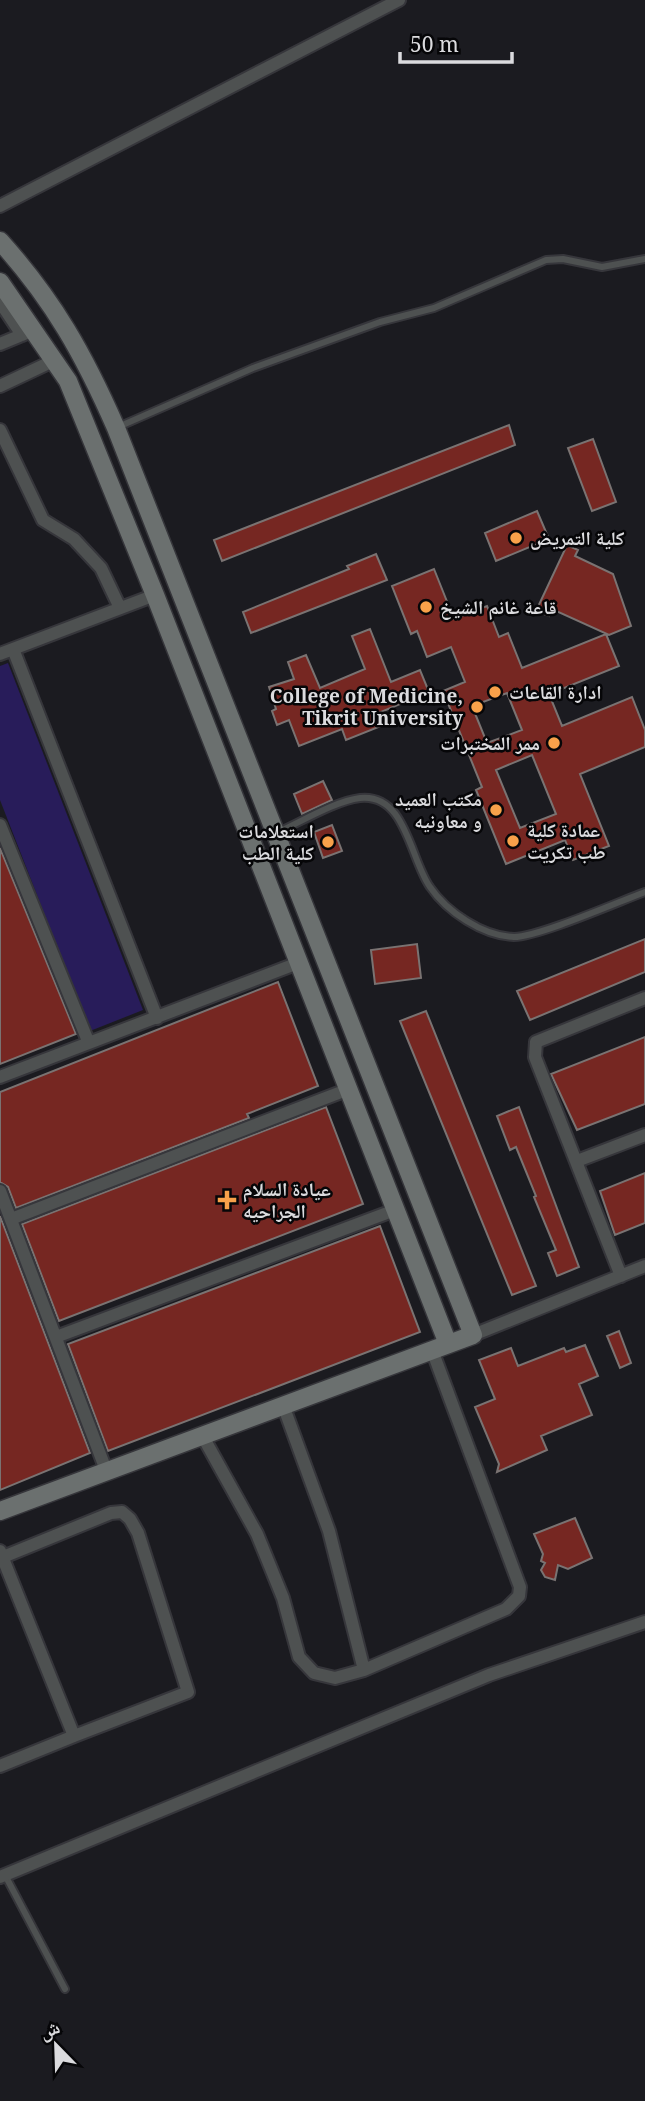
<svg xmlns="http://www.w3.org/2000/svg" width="645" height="2101" font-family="'Noto Serif','Noto Naskh Arabic',serif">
<rect width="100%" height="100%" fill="#1b1b20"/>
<path fill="#281c5a" d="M8 663 143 1010 90 1031 0 800V666Z"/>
<path fill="#762722" stroke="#7a7372" stroke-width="2" fill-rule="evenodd" d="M509 425 515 445 222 561 214 540Z
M593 439 616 502 592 511 568 448Z
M537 511 549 539 496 561 485 533Z
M567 545 578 550 575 556 613 574 631 626 609 635 552 609 549 616 536 611Z
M376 554 387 580 251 633 243 612 349 569 347 566Z
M434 569 454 619 487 606 499 637 508 633 522 668 606 634 619 666 549 694 562 726 632 697 645 730V747L580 774 609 846 573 860 565 840 506 864 476 790 482 787 443 691 465 682 451 647 427 657 417 631 411 634 392 586ZM507 693 522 730 487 743 472 706ZM532 755 556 814 520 828 496 770Z
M370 629 391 682 420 670 429 692 376 714 381 726 346 740 342 729 299 746 289 720 277 725 272 711 276 709 269 687 294 679 288 662 306 655 320 688 365 669 352 636Z
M323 781 332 800 302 814 294 794Z
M332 825 342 851 323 858 314 832Z
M0 848 76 1034 0 1064Z
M645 939V972L530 1020 517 991Z
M417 944 421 978 375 984 371 950Z
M278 982 318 1086 247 1114 249 1118 16 1208 8 1187 0 1182V1092Z
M426 1011 536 1286 512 1295 400 1021Z
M645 1037V1104L577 1130 551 1074Z
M326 1107 363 1204 59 1321 22 1224Z
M519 1107 579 1267 557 1276 548 1253 556 1250 534 1197 536 1196 516 1147 510 1150 497 1116Z
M645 1173V1223L615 1235 600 1191Z
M0 1216 90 1453 0 1490Z
M380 1226 420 1332 108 1451 68 1344Z
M619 1331 631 1363 620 1368 607 1336Z
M585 1345 598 1376 579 1384 592 1415 541 1436 547 1450 497 1472 499 1464 475 1407 495 1399 479 1360 511 1348 518 1366 564 1348 566 1352Z
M575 1518 592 1558 568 1569 558 1565 555 1580 545 1577 541 1570 545 1563 541 1561 543 1554 534 1534Z"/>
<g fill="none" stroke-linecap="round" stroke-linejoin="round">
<defs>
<path id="lane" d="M118 427 253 368 380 322 434 308 546 260 563 259 602 267 645 259
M276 833C299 823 335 801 360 798 406 793 410 859 430 887 447 912 483 936 514 937 538 937 618 902 645 892
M5 1875 65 1989"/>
<path id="street" d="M0 206 399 0
M0 302 22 335
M0 344 29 332
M0 386 55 360
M0 430 43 520 74 539 101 568 120 608
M13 649 157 1018
M0 654 155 595
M0 825 88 1041
M0 1077 298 963
M577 1161 645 1135
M0 1191 106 1470
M11 1219 349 1089
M621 1276 535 1057 536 1042 645 998
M473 1335 645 1266
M56 1337 395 1210
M283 1405 329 1531 364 1670
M202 1435 257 1534 283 1598 299 1657 314 1673 335 1678 364 1670 506 1609 519 1596 520 1587 432 1350
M3 1557 111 1513 122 1512 130 1519 138 1533 188 1692 74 1736
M0 1766 74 1736 0 1551
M0 1877 489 1675 645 1622"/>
<path id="secondary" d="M0 241C54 301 84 355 116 428L473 1335 0 1511
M0 282 68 381 155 595 448 1344"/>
</defs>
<use href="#lane" stroke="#36363b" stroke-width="10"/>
<use href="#street" stroke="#36363b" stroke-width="16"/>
<use href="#secondary" stroke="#36363b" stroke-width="21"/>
<use href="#lane" stroke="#4e5151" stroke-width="6"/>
<use href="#street" stroke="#4e5151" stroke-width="12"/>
<use href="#secondary" stroke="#6b706f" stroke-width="18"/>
</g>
<g fill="#f8a14a" stroke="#060608" stroke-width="2.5">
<circle cx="516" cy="538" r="7"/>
<circle cx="426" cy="607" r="7"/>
<circle cx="495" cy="692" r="7"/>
<circle cx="477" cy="707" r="7"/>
<circle cx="554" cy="743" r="7"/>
<circle cx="496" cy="810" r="7"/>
<circle cx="513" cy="841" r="7"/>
<circle cx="328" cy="842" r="7"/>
<path d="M223.5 1189.5h7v7h7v7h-7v7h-7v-7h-7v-7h7z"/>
</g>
<g text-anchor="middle" stroke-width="5" stroke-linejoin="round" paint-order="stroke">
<g font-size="19" font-weight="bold" fill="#dbdbde" stroke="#060608" text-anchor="start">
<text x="530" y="545">كلية التمريض</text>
<text x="440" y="614">قاعة غانم الشيخ</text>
<text x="509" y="699">ادارة القاعات</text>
<text x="463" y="703" text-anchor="end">College of Medicine,<tspan x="463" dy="22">Tikrit University</tspan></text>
<text x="540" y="750" text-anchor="end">ممر المختبرات</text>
<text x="482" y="806" text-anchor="end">مكتب العميد<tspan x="482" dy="22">و معاونيه</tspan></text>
<text x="527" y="837">عمادة كلية<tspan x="527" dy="22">طب تكريت</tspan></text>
<text x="314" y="838" text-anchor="end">استعلامات<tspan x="314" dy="22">كلية الطب</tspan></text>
<text x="243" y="1196">عيادة السلام<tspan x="243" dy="22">الجراحيه</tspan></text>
</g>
</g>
<g transform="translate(56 2045) rotate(337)" stroke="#060608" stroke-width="5" paint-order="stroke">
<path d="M0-5L12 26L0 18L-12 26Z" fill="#dbdbde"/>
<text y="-10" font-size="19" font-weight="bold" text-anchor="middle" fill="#dbdbde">ش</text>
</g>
<path d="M400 52v10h112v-10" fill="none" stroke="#dbdbde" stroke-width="3.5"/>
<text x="410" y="52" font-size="21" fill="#dbdbde" stroke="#060608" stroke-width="5" paint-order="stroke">50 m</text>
</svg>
